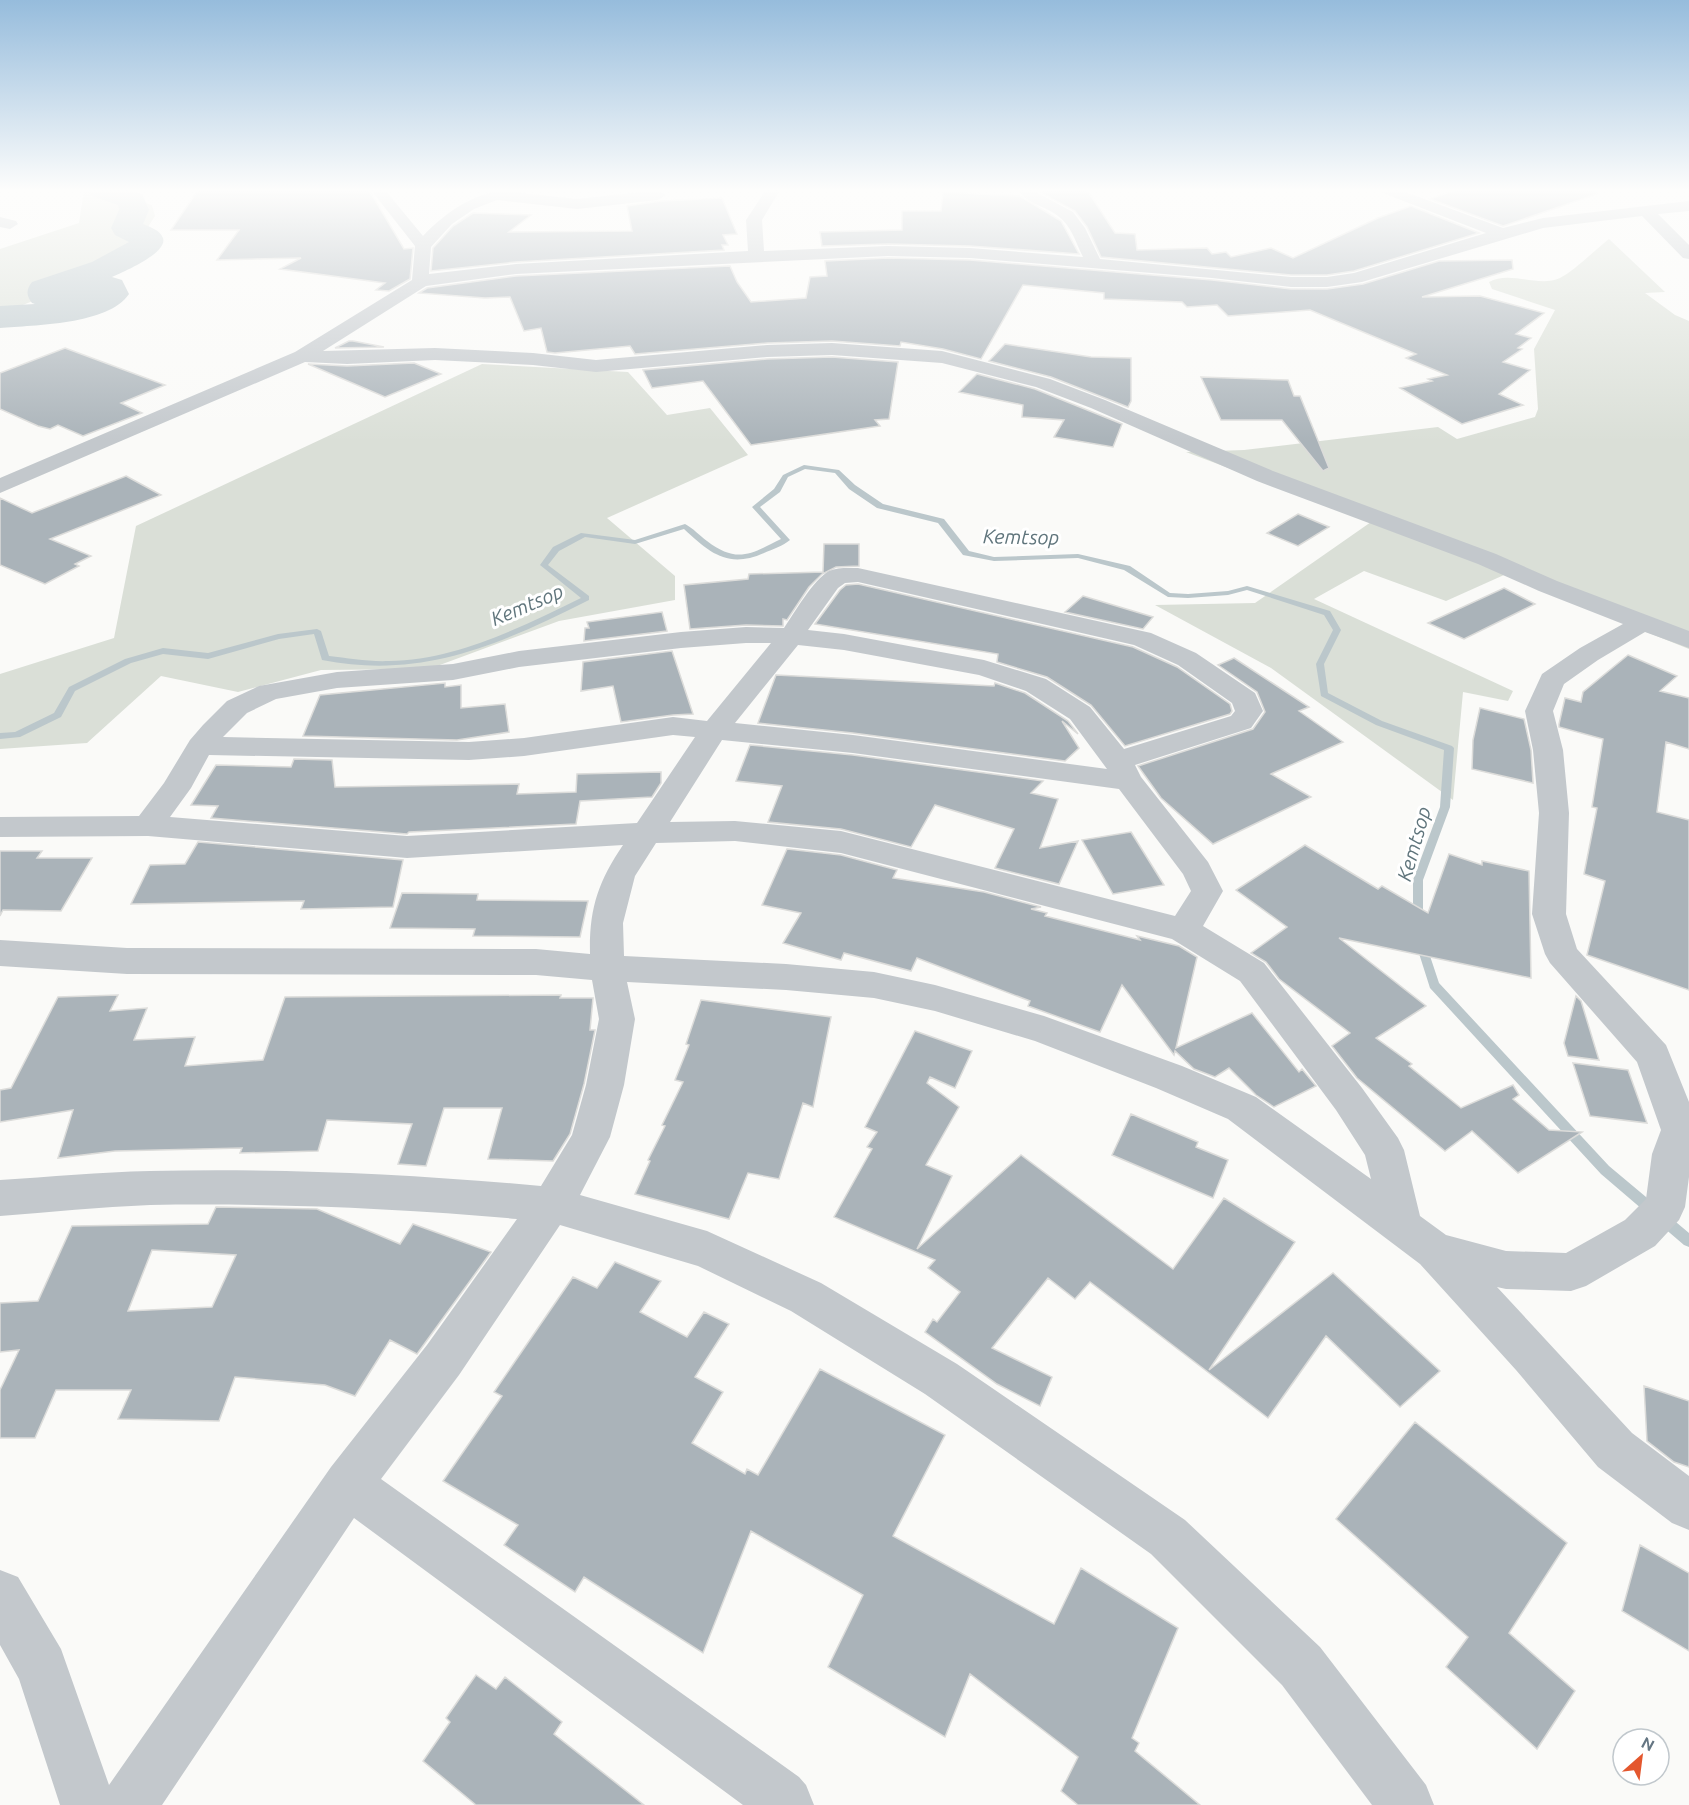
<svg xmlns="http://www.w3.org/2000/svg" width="1689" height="1805" font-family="Ubuntu,sans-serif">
<rect width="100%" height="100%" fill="#fafaf8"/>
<path fill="#dadfd7" d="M84 190H105L152 205 155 216 146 230 135 238 127 250 111 261 86 272 49 282 33 290 38 299 0 314V249L79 223Z
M1609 239 1665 292 1645 293 1675 315 1689 321V649L1504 575 1446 601 1364 571 1314 599 1513 691 1508 701 1463 692 1453 800 1271 668 1155 605 1255 603 1371 522 1186 452 1244 450 1438 427 1457 439 1535 417 1538 409 1534 349 1555 310 1492 289 1489 282C1510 270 1538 288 1560 278 1574 271 1596 249 1609 239Z
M482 364 628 372 667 415 710 408 748 455 607 518 675 576V600L559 621 429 669 321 670 238 692 161 676 87 743 0 749V674L114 638 136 526Z"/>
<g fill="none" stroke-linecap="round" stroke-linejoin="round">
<path fill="#bbc7cb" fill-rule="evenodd" d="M804 465 839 470 855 485 883 504 944 519 969 551 994 557 1078 554 1130 566 1170 593 1188 594 1228 591 1247 586 1330 611 1341 630 1324 664 1328 693 1382 721 1452 746 1454 748 1450 807 1423 880V920L1422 923H1414L1413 920V880L1440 807 1444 750 1376 725 1321 696 1316 664 1333 630 1324 615 1247 590 1228 595 1188 598 1168 597 1124 570 1078 558 994 561 963 555 938 523 877 508 849 489 835 473 805 469 788 477 780 492 760 507 790 540C783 546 773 549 764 553 728 569 710 553 684 529L635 544 585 537 559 551 548 565 589 596V600C501 644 423 680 322 660L314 634 279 639 208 659 163 654 131 663 75 691 61 717 20 737 0 739V733L15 732 54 713 69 687 125 659 163 648 208 653 278 634 317 629 321 631 329 656C348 658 369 662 389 661 457 660 521 627 581 598L540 565 553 547 581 533 635 540 685 524C693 528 700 536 707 541 737 564 751 554 781 539L752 507 774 489 783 475Z
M1421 940 1425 941 1439 983 1609 1166 1689 1233V1247L1684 1245 1601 1174 1430 988 1416 944 1417 941Z"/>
<path fill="#bbc7cb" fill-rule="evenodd" d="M88 190H130L142 194 149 210 143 224C150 227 160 230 163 238 168 253 123 272 112 277L122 280 129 294C108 325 34 325 0 328V306L35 304 32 303C26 295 26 290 32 282L92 262 129 242 115 235 111 228 119 210 118 205 92 196Z"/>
</g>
<path fill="#aab3b9" stroke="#dcdcda" stroke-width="1.5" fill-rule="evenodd" d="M198 190H369L404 249 413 248 410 279 389 291 376 290 385 283 280 269 301 258 217 260 239 230H171Z
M1042 190H1087L1115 233 1135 234 1137 250 1207 248 1212 254 1226 252 1231 257 1271 248 1293 258 1378 218 1411 206 1479 233 1354 271 1327 275H1291L1101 257 1087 227 1075 211 1043 194Z
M1455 190H1596L1597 194 1503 226 1430 199Z
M943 192 1020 196 1061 221 1079 254 970 246 888 244 822 246 820 232 902 230V211H941Z
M722 198 737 234 723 235 728 245H722L724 250 516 262 431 271 433 248 453 226 473 213 531 215 509 232 632 231 627 206 661 201Z
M888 258 970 260 1212 280 1291 289H1327L1363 284 1439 261 1512 260 1513 269 1422 297 1480 296 1544 313 1516 334 1531 338 1518 348 1522 349 1503 362 1530 370 1499 394 1523 405 1462 424 1400 388 1432 381 1428 379 1447 375 1406 358 1416 354 1310 310 1228 316 1217 305 1187 307 1182 302 1104 299V293L1023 285 981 359 943 349 901 342 900 346 832 341 767 343 635 354 630 346 555 353 547 352 541 328 524 331 510 297 485 298 419 293 427 288 516 276 730 266 737 282 751 302 806 298 810 277 827 276 825 261Z
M349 341H353L384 347 335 348Z
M1005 344 1091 357 1131 358V401L1128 407 1051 377 989 361Z
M65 348 165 385 121 403 142 413 83 436 58 425 50 429 38 426 0 409V373Z
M832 357 898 362 889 419 875 420 880 426 751 445 703 381 652 388 643 370 767 359Z
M414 363 441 374 385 397 308 364 347 366Z
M977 374 1035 389 1122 424 1113 447 1054 437 1064 420 1022 417 1023 405 959 392Z
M1201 377 1288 380 1294 396H1300L1329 468 1323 471 1282 420H1221Z
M126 476 161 495 50 539 91 556 75 564 79 566 45 584 0 565V498L32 513Z
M1298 514 1329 527 1298 546 1267 533Z
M824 544H859V566L836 567 822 574 809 587 787 620 783 619V626L746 625 690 629 684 585 748 579 749 574 823 572Z
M858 584 1133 647 1177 667 1230 704 1232 711 1230 714 1125 746 1091 705 1047 677 997 662 998 654 815 624 840 590 846 585Z
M1504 588 1535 604 1464 639 1428 623Z
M1083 596 1153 617 1143 629 1065 612Z
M662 612 667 631 584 641 585 628H589L587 622Z
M672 651 693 714 673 715 621 722 613 686 581 691 583 662Z
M1628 655 1677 676 1660 691 1689 698V749L1666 742 1657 812 1689 820V990L1587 955 1605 881 1584 874 1597 808 1592 807 1603 739 1559 727V724L1565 698 1581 702 1583 692Z
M1234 658 1309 707 1299 711 1343 742 1271 774 1311 797 1213 844 1161 798 1138 766 1253 729 1265 712 1257 692 1218 665Z
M776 675 994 686 995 683 1025 693 1068 721 1078 734 1062 721 1079 748 1065 761 853 733 758 723Z
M445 683V687L461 685V708L505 704 509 732 457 740 303 736 320 695Z
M1480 708 1524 719 1531 750 1533 783 1472 769 1473 740Z
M750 745 853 755 1043 781 1031 793 1058 799 1040 848 1078 841 1059 884 995 868 1014 829 935 805 911 847 841 829 768 822 782 786 736 781Z
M294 759 332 760 335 787 519 784 517 794 576 792 577 774 661 772V783L652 797 580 801 576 824 409 832 407 834 211 818 218 806 191 805 216 765 291 767Z
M1131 832 1164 885 1113 894 1082 840Z
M198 842 403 860 393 907 301 909 304 901 131 904 150 865 185 864Z
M1305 845 1378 889 1382 886 1428 913 1449 854 1482 865V861L1529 871 1531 978 1339 938 1426 1006 1376 1038 1412 1064 1409 1066 1461 1108 1513 1085 1519 1095 1513 1099 1549 1130 1582 1132 1518 1173 1472 1131 1445 1151 1357 1078 1332 1046 1350 1033 1279 979 1266 962 1251 953 1287 927 1236 890Z
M787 849 841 855 897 870 893 878 984 892 1041 907 1031 909 1047 913 1045 916 1140 940 1137 936 1179 946 1197 957 1176 1048 1252 1013 1299 1072 1302 1069 1316 1086 1274 1107 1256 1095 1229 1068 1215 1077 1194 1069 1175 1051 1174 1055 1122 985 1100 1032 1028 1006 1030 1001 917 958 911 971 844 953 841 960 783 943 801 913 762 905Z
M0 851H42L37 858H92L61 911 3 910 0 916Z
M402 893 478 894 477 900 588 901 580 937 473 936 475 929 390 928Z
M118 995 110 1011 147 1008 134 1040 195 1037 185 1066 263 1060 285 997 561 995 560 998H593L590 1030H595L584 1084 570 1134 553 1161 488 1159 502 1108H444L426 1166 398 1164 412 1124 327 1120 318 1151 240 1153 242 1148 115 1151 58 1158 73 1110 0 1122V1090L11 1088 58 997Z
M1576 996 1581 1001 1599 1060 1568 1056 1564 1043Z
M701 1000 831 1017 813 1107 803 1103 779 1179 748 1173 729 1219 635 1194 650 1161 648 1160 665 1126 662 1125 683 1082 675 1080 689 1045 686 1044Z
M915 1031 972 1051 955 1088 930 1077 927 1083 959 1107 926 1165 952 1176 917 1249 1021 1155 1173 1269 1224 1198 1295 1242 1209 1370 1333 1273 1440 1371 1400 1407 1326 1336 1268 1418 1090 1282 1075 1299 1048 1278 992 1348 1052 1377 1040 1406 997 1384 925 1332 933 1319 937 1322 960 1292 928 1268 935 1260 834 1217 872 1149 867 1147 877 1132 865 1127Z
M1573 1063 1628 1070 1647 1123 1590 1116Z
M1131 1114 1198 1142 1196 1147 1228 1160 1213 1198 1112 1155Z
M216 1207 317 1209 400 1244 413 1224 491 1252 417 1354 390 1340 355 1396 325 1385 235 1377 219 1421 118 1419 131 1390H56L35 1438H0V1390L19 1350 0 1352V1303L38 1301 72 1226 208 1224ZM152 1250 236 1255 212 1307 128 1311Z
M615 1262 661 1281 640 1312 687 1337 704 1312 729 1324 695 1377 723 1392 692 1443 745 1474 747 1469 758 1475 820 1369 945 1435 893 1536 1054 1624 1081 1568 1178 1628 1132 1738 1139 1743 1135 1751 1200 1805H1078L1061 1791 1078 1757 970 1674 945 1737 828 1667 863 1595 751 1531 703 1653 584 1577 575 1592 504 1545 518 1525 443 1481 502 1396 494 1392 573 1277 597 1288Z
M1644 1386 1689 1401V1467L1674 1462 1647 1441Z
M1415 1422 1567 1543 1509 1633 1575 1691 1537 1749 1446 1667 1468 1637 1336 1519Z
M1640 1545 1689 1573V1651L1622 1611Z
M476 1675 496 1689 505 1677 562 1722 554 1734 644 1805H476L423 1761 450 1722 446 1718Z"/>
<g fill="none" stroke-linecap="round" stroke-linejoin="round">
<path fill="#c3c8cc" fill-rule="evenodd" d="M371 190H385L423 236C448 210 478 190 514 190L513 192 577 199 658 190 666 195 658 200 577 209 497 200 474 209 452 224 431 247 429 274 516 264 748 251 746 220 766 190H780L762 220 764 251 888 246 970 248 1083 257C1076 243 1071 225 1058 216 1044 205 1028 205 1018 190H1032L1073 212 1085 228 1100 259 1291 277H1327L1354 273 1486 233 1383 193 1381 190H1400L1503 228 1543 218 1689 201V211L1658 214 1689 245V259L1683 258 1642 216 1543 228 1362 282 1327 287H1291L1212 278 970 258 888 256 516 274 426 286 323 351 435 348 533 353 596 360 767 345 832 343 942 351 1050 379 1105 400 1273 471 1496 554 1557 581 1689 631V648L1645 632 1598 660 1564 684 1553 711 1563 750 1569 813 1566 914 1577 949 1666 1045 1689 1102V1177L1685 1207 1679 1220 1655 1246 1586 1286 1571 1291 1506 1289 1497 1287 1632 1433 1689 1476V1530L1672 1523 1598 1467 1516 1370 1420 1264 1228 1119 1156 1088 1035 1041 935 1011 874 998 786 990 627 982 635 1019 624 1085 610 1137 580 1195 707 1231 821 1283 957 1364 1185 1520 1320 1647 1426 1785 1434 1805H1372L1282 1685 1151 1554 925 1394 791 1311 698 1266 560 1225 459 1375 381 1479 799 1777 806 1785 814 1805H743L354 1518 162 1805H60L19 1679 0 1645V1570L18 1577 61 1649 109 1785 331 1467 427 1345 517 1219C398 1208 269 1203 150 1205 100 1207 50 1212 0 1216V1180C50 1177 100 1172 150 1171 280 1168 411 1174 541 1186L572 1135 586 1085 599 1019 592 980 536 975 127 974 0 966V940L127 948 536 949 590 954C589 909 598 882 623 845L407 858 148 836 0 837V817L139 816 164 783 190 740 203 725 227 701 259 686 337 672 453 664 519 651 681 632 746 627 784 628C795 612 813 580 829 571 838 567 849 568 858 568L1151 633 1196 653 1255 693 1263 711 1251 728 1135 765 1141 777 1208 862 1223 891 1203 926 1264 963 1362 1088 1398 1138 1404 1150 1420 1216 1446 1235 1506 1251 1566 1253 1625 1220 1646 1199 1652 1154 1661 1130 1637 1062 1550 963 1545 954 1532 914 1539 813 1533 750 1525 711 1542 674 1580 648 1623 624 1539 591 1478 564 1257 481 1091 408 1036 387 942 363 832 355 767 357 596 372 533 365 435 360 347 364 305 362 0 493V478L295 352 412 280 415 246ZM858 582 1134 645 1178 665 1232 703 1235 711 1231 716 1124 749 1090 707 1046 679 984 660 844 634 808 630 838 588 845 583ZM746 643H771L707 721 673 717 524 738 469 742 223 737 247 713 276 699 337 688 453 680 519 667 681 648ZM798 645 844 650 979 675 1026 691 1070 719 1107 769 853 735 735 723ZM673 735 695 737 637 823 407 836 170 817 191 788 209 755 469 760 524 756ZM722 740 853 753 1119 789 1183 874 1191 891 1175 916 841 831 735 821 670 822ZM735 841 841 853 1172 939 1240 981 1336 1110 1365 1155 1371 1179 1256 1097 1182 1066 1044 1016 935 985 874 972 786 964 624 956 623 923 635 876 656 843Z
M0 217 16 221 18 224 10 229 0 227Z"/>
</g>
<linearGradient id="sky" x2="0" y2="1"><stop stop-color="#96bcdc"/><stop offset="0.43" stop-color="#fdfdfc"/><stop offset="1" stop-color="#fdfdfc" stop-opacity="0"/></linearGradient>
<rect width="1689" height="442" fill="url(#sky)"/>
<g text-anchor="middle" stroke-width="6" stroke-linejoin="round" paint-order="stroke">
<g font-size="20" font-style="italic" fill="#60757c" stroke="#fff">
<text transform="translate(1021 537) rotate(1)" y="7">Kemtsop</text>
<text transform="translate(527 605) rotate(-23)" y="7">Kemtsop</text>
<text transform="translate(1414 844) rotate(-74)" y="7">Kemtsop</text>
</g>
</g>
<g transform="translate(1641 1757) rotate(28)"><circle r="28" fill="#ffffff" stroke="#c1c8cd" stroke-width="1.5"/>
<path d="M0-4.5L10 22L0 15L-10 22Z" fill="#e4572e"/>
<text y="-9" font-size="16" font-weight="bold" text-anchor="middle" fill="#657683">N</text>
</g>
</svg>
